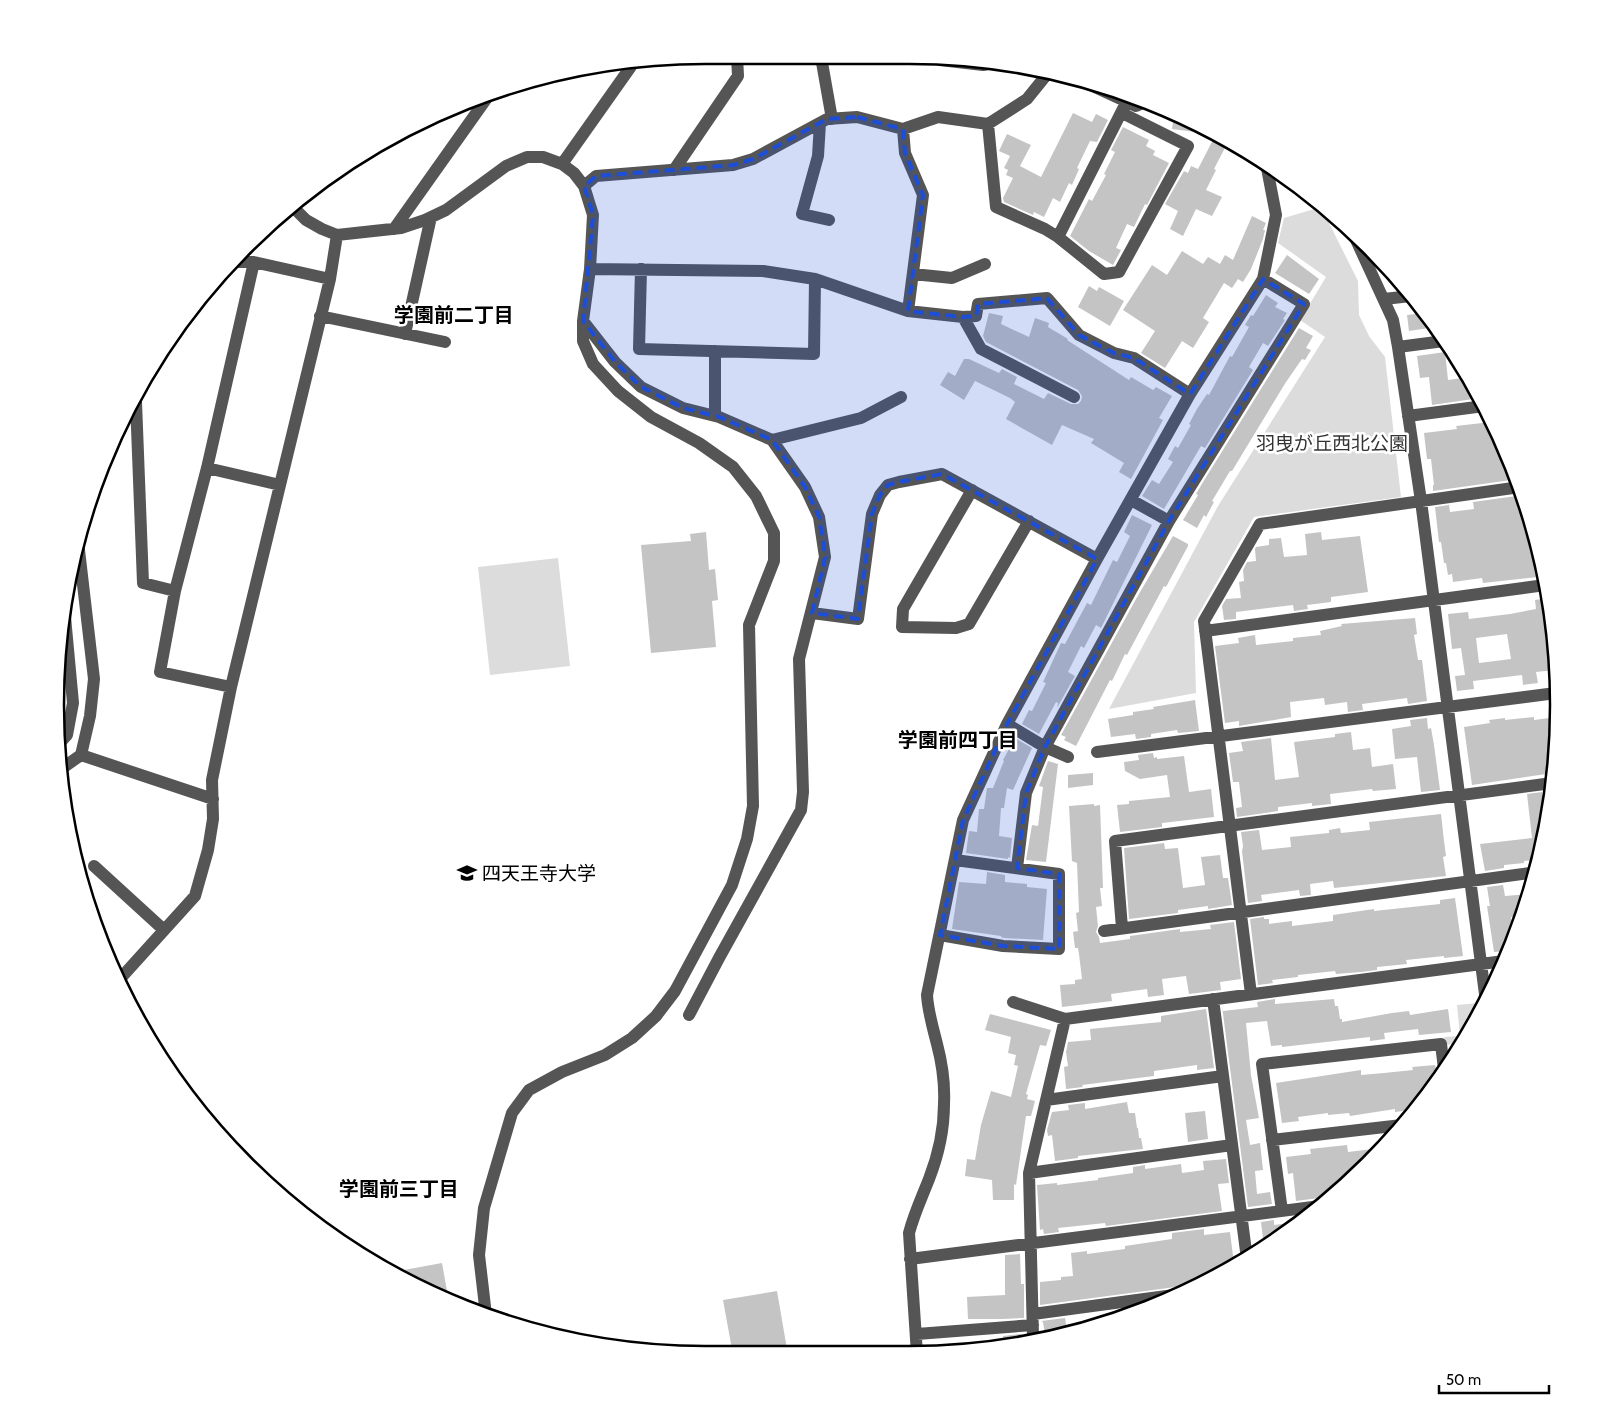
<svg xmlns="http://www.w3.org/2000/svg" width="1614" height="1410" font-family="Cabin,'Noto Sans JP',sans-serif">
<rect width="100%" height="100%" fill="#fff"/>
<path fill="#dcdcdc" d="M1321 207 1358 281 1359 315 1369 336 1385 357 1401 497 1254 517 1194 622 1196 693 1109 709 1218 506 1325 337 1300 320 1326 277 1278 243 1284 218Z
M558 558 570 666 490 675 478 567Z
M1479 1003 1480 1011 1460 1043 1445 1045 1444 1037 1460 1036 1457 1005Z"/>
<path fill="#c4c4c4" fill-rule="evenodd" d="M1073 113 1092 122 1096 114 1108 120 1097 142 1090 141 1077 168 1079 169 1072 185 1069 183 1060 202 1053 198 1044 217 1034 212 1033 215 1004 202 1003 198 1013 178 1006 175 1008 170 1004 168 1010 156 999 151 1007 134 1031 145 1020 166 1041 177Z
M1174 115 1212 132 1211 134 1172 129Z
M1123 127 1149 140 1146 146 1155 151 1153 155 1169 163 1147 205 1145 204 1134 227 1127 224 1116 248 1121 250 1113 265 1089 251 1070 236 1089 199 1092 201 1106 175 1104 174 1115 152 1111 150Z
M1216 134 1229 140 1214 169 1216 170 1206 190 1222 197 1212 216 1196 209 1183 236 1170 229 1178 211 1165 204 1184 171 1188 173 1191 166 1198 169Z
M1252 216 1266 223 1263 230H1265L1263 239 1251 269 1243 282 1238 279 1232 288 1224 283 1203 318 1209 322 1193 348 1182 341 1165 368 1141 353 1155 331 1123 310 1152 265 1167 275 1182 251 1203 264 1208 257 1220 264 1225 255 1233 260Z
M1287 255 1319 279 1309 294 1275 273Z
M1089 286 1097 291 1099 287 1124 301 1110 326 1078 307Z
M1266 295 1278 303 1275 307 1287 313 1283 319 1285 320 1268 346 1263 343 1249 367 1253 370 1205 448 1201 446 1164 509 1142 496 1152 480 1159 484 1173 462 1168 459 1175 446 1178 448 1191 425 1189 424 1197 409 1207 394 1209 395 1230 356 1232 357 1249 327 1245 325 1251 315 1253 316Z
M989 313 1003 316 1001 324 1029 337 1035 318 1049 323 1048 327 1068 339 1067 340 1129 380 1131 377 1153 390 1156 387 1172 396 1159 418 1163 420 1131 479 1119 472 1124 463 1091 443 1094 439 1062 425 1052 445 1006 419 1015 402 1010 398 975 381 964 400 940 385 948 372 955 376 964 359H969L999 373 1002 369 1017 377 1014 384 1044 399 1048 393 1071 404H1078L1081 401 1082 396 1078 390 986 342 983 336Z
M1424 313 1428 319 1429 328 1409 331 1407 315Z
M1299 328 1313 336 1306 348 1311 350 1305 360 1302 359 1286 382 1232 471H1230L1212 501 1214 502 1206 517 1204 515 1197 528 1183 520 1198 495 1196 494 1203 482Z
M1445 352 1448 380 1470 377 1480 398 1432 405 1429 377 1420 378 1417 356Z
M1491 422 1509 461 1511 480 1433 491V485H1434L1431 459H1427L1424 433 1457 429 1456 426Z
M1524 495 1533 532 1538 577 1483 583 1482 578 1453 582 1452 574 1448 575 1446 563H1444L1441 542H1439L1435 507 1449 505 1450 512 1474 509 1473 502Z
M1132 515 1152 525 1101 628 1096 625 1084 648 1081 646 1068 672 1075 676 1057 708 1058 703 1056 702 1039 734 1022 724 1029 710 1032 711 1046 683 1043 682 1061 643 1065 644 1087 603 1091 605 1113 560 1117 562 1130 536 1124 532Z
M706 532 709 570 715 569 718 600 712 601 716 647 651 653 641 545 691 541 690 534Z
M1321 532 1322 540 1360 536 1368 592 1331 597V602L1307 605 1308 609 1294 611 1293 605 1236 612V619L1224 620 1222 606 1226 599 1241 598 1239 582 1244 581 1243 570 1247 562 1256 561 1255 549 1256 547 1269 545V539L1281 538 1284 557 1307 555 1305 534Z
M1173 536 1188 544V546L1166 587 1164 586 1127 655 1125 654 1112 681 1110 680 1076 746 1064 740 1066 737 1061 735 1136 599Z
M1548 598 1553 620 1555 670 1536 672 1538 683 1523 685 1522 675 1473 681 1474 689 1457 691 1455 676 1465 675 1461 648 1452 649 1448 614 1468 612 1469 619 1510 614 1536 609 1535 600ZM1507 634 1511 659 1479 663 1476 638Z
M1415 618 1417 634 1414 635 1418 660H1422L1427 701 1408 704 1407 698 1362 704 1363 710 1348 712 1347 702 1325 705 1324 698 1290 702 1291 717 1239 726V721L1225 723 1215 646 1239 643 1238 638 1255 635 1256 645 1293 641V638L1321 635 1320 631 1342 626 1341 624Z
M1195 700 1199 731 1178 733 1177 730 1151 734V737L1136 739 1135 734 1111 737 1108 719 1133 715V712L1154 709 1153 707Z
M1534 717V720L1557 717 1558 748 1553 773 1472 785 1464 727 1490 723 1489 720 1505 718V720Z
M1427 718 1428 729 1431 728 1434 745 1440 790 1421 792 1417 757 1395 759 1392 729 1411 726 1410 720Z
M1351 732 1353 750 1370 748 1372 767 1393 764 1396 789 1373 791 1372 789 1330 794 1331 804 1312 806V803L1278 807V811L1237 817 1236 808 1242 807 1239 782H1233L1229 753 1243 751 1241 742 1271 738 1275 780 1299 777 1294 742 1335 737V734Z
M1015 738 1032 748 1013 790 1007 788 1004 808H1001L999 836 1012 838 1010 858 1008 857V859L966 853 969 831 977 832 979 809H984L987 788H993L1004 761 1003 760Z
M1153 753 1154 758 1157 757V759L1184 756 1189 792 1211 789 1214 817 1162 823V827L1120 832 1117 805 1129 804V801L1170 797 1167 775 1140 779 1125 771 1124 762 1139 760 1138 755Z
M1048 761 1058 764 1046 862 1026 860 1032 825 1038 826 1043 787 1039 786Z
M1093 773V785L1068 788V775Z
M1542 792 1543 798H1546L1547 809 1538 864H1535L1534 860 1524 861V863L1504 865V868L1485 871 1480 844 1532 838 1527 794Z
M1094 804V806L1100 805 1103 888H1100L1102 906 1096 907 1098 926 1096 932 1099 937 1100 943 1130 939V936L1180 929V932L1211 929 1210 925 1234 922 1241 979 1220 982 1221 990 1189 994 1186 976 1162 979 1164 995 1148 997 1147 989 1111 994 1112 1001 1062 1007 1060 985 1075 984V980L1082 979 1079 954 1078 948H1075L1073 932 1078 931 1076 913 1079 912 1077 863 1072 861 1069 806Z
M1441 814 1444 841 1446 856 1443 857 1446 876 1334 888 1333 881 1310 884 1311 895 1300 896 1299 890 1261 895 1262 901 1248 903 1242 851 1243 846 1241 832 1259 830 1262 850 1291 847 1290 837 1329 833V830L1340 828 1341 833 1370 830 1369 822Z
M1164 843 1165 849 1178 848 1183 888 1205 885 1201 857 1220 855 1223 878H1228L1232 905 1208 909V906L1178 910V913L1129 919 1124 848Z
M987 872 1005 875V882L1027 884V887L1047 889 1043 940 1004 938 1001 937V936L952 929 959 882 986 884Z
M1503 885 1505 896 1529 894 1521 916 1511 917 1513 936 1508 951 1494 952 1487 906H1490L1487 887Z
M1455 898 1463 956 1444 958V956L1406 960 1407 964 1377 967V970L1361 972 1336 974 1335 971 1298 975V977L1272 980 1273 983 1258 985 1250 919 1264 917V919H1269V924L1292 921V926L1333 921V915L1374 909V911L1440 904V900Z
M1275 999V1004L1334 999 1335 1006H1338L1340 1019H1342V1022L1392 1013 1409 1011 1410 1015 1448 1009 1451 1032 1419 1035 1418 1029 1384 1033 1385 1039 1370 1041V1037L1282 1047V1045L1271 1046 1267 1021 1246 1023 1251 1075 1259 1118 1246 1120 1250 1145 1260 1143 1263 1170 1255 1171 1257 1194 1270 1192 1272 1204 1248 1207 1222 1006 1223 1011 1258 1007 1257 1002Z
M1206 1009 1214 1068 1197 1070V1065L1154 1071V1076L1082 1085 1083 1087 1066 1089 1064 1067 1068 1066 1066 1052 1068 1042 1091 1040 1090 1029 1161 1022V1016Z
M990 1014 1051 1030 1046 1046 1040 1045 1026 1094 1028 1095 1027 1099 1035 1101 1031 1116H1026L1016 1185 1014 1184V1200H993L992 1180 965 1176 967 1159 975 1160 981 1125 991 1091 1011 1097 1018 1066 1014 1065 1016 1055 1008 1053 1011 1037 985 1030Z
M1435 1065 1437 1073 1440 1076 1424 1101 1420 1106 1411 1107V1110L1395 1112V1109L1350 1116 1349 1113 1328 1115V1113L1298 1117 1299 1121 1282 1123 1276 1083 1361 1070V1075L1384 1073 1413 1070 1412 1067Z
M1127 1102 1129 1113H1135L1137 1128H1138L1139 1138H1141L1143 1149 1078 1156V1158L1055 1161 1052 1135 1048 1136 1047 1130 1052 1112 1069 1110 1068 1105 1085 1103V1109Z
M1205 1111 1208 1139 1188 1142 1185 1113Z
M1347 1145 1348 1152 1381 1148 1342 1189 1332 1190V1197L1327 1202 1319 1198 1296 1201 1293 1173 1288 1174 1286 1157 1311 1154 1310 1149Z
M1226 1159 1229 1183 1218 1184 1222 1211 1106 1226 1105 1223 1058 1228 1059 1232 1044 1234 1043 1229 1040 1230 1037 1185 1057 1183V1185L1098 1180V1178L1133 1173V1167L1145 1165V1169L1181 1164 1182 1173 1204 1170 1203 1161Z
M1307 1216 1299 1222 1264 1247 1261 1222 1274 1220V1225L1298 1222V1217Z
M1204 1229V1235L1230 1232 1233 1256 1238 1255 1240 1263 1219 1275 1204 1276 1205 1281 1198 1284 1040 1305V1282L1061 1280V1277L1073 1276 1071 1253 1087 1251V1254L1125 1249V1246L1172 1239V1233Z
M1020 1254 1021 1284H1024V1318L1002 1319H968L967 1297 1005 1295V1255Z
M442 1263 449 1302 393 1272Z
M777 1291 788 1355H733L723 1300Z
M1065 1318 1067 1331 1045 1335 1043 1322 1041 1321Z
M1021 1334 1022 1340 1003 1343V1336Z"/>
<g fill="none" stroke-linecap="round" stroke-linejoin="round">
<path stroke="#555" stroke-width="12" d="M821 57 832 119
M940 60 983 65 998 62
M1082 81 1136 106 1146 102
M820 123 818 156 802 214 829 220
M988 124 996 207 1045 229 1058 237 1104 274 1119 272 1188 146 1122 113
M903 129 905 153 923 195 908 311
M562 164 632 65
M674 170 738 76 737 56
M584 186 596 176 733 165 753 159 827 119 857 117 903 129 938 117 988 124 1027 99 1048 73
M292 206 306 220 322 229 337 235 401 228 425 220 446 210 506 166 527 157H543L562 164 574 173 584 186 593 215 590 269 583 321V341L593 364 618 391 651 417 699 443 733 467 756 496 774 533V561L749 625 753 806 747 839 732 885 675 991 656 1016 632 1038 605 1055 562 1072 529 1090 512 1113 484 1208 479 1255 486 1315
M394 229 489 95
M1351 229 1393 320 1398 347 1421 501 1486 1002
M1058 237 1127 101
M234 262H254L330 279
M590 269 763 271 815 279 908 311 963 317 976 316 978 304 1047 298 1079 335 1114 353 1134 358 1190 394
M641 269 639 349 814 354 815 279
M913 274 952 278 985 264
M1384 299 1411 296
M320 316 445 342
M963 317 981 349 1074 397
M583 321 615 362 641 387 683 408 719 417 772 440 805 487 819 517 825 557 799 659 803 792 801 810 719 958 689 1015
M405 334 431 217
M1398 347 1444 341
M136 402 143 583 175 591
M715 416V351
M1408 416 1484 406
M772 440 861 418 901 397
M207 468 280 485
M972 490 903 609 902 627 956 628 969 624 1029 521
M1131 500 1169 521
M812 613 858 619 872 514 880 495 888 485 899 482 942 474 1097 559
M1205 631 1545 585
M231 687 160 672 175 591 207 468 254 262
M1007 724 1045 747 1068 757
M56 747 67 735 73 703 64 606
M1097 752 1556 693
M81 755 213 799
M61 769 81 755 90 716 94 679 79 550
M94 866 164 930
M1017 868 1026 793 1045 747 1169 521 1304 304 1263 279
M1122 928 1115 841 1552 783
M1104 931 1537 872
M940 935 1003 946 1059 949V874L955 860
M119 980 195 896 208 850 213 819 212 780 231 687 330 279 337 235
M1251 994 1204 621 1260 524 1520 487
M1213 999 1247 1259
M1013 1002 1065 1019 1504 961
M1046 1100 1223 1076
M1272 1140 1402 1125
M1029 1173 1232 1145
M1282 1211 1262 1064 1441 1044 1444 1069
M910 1259 1320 1206
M1033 1314 1174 1295
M917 1334 1033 1325
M1033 1337 1029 1173 1065 1019
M917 1354 909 1233C914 1214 922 1197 929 1179 938 1156 944 1129 944 1104 945 1084 942 1063 937 1044 933 1028 928 1012 927 995L963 820 1007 724 1097 559 1190 394 1263 279 1276 215 1267 168 1268 166"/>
</g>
<path fill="#1d4ed8" fill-opacity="0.2" stroke="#1d4ed8" stroke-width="4" stroke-dasharray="10 6" stroke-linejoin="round" d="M857 117 903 129 905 153 923 195 908 311 963 317 976 316 978 304 1047 298 1079 335 1114 353 1134 358 1190 394 1263 279 1304 304 1169 521 1045 747 1026 793 1017 868 1059 874V949L1003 946 940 935 963 820 1007 724 1097 559 942 474 899 482 888 485 880 495 872 514 858 619 812 613 825 557 819 517 805 487 772 440 719 417 683 408 641 387 615 362 583 321 593 215 584 186 596 176 733 165 753 159 827 119Z"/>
<defs>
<symbol id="university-bare" viewBox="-9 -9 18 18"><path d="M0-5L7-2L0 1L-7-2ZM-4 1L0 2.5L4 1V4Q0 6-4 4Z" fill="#000" stroke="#fff" stroke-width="2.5" paint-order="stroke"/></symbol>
</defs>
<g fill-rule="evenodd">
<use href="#university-bare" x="453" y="859" width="28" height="28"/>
</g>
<g text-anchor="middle" stroke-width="5" stroke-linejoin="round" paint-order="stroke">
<g font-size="19" fill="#333" stroke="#fff">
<text x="1332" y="450">羽曳が丘西北公園</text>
</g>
<g font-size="19" fill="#000" stroke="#fff" text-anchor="start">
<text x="482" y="880">四天王寺大学</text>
</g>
<g font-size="20" font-weight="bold" fill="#000" stroke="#fff">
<text x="454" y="322">学園前二丁目</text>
<text x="958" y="747">学園前四丁目</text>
<text x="399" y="1196">学園前三丁目</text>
</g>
</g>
<path d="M0 0H1614V1410H0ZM705 64H909A641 641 0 0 1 1550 705V705A641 641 0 0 1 909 1346H705A641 641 0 0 1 64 705V705A641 641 0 0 1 705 64Z" fill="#fff" fill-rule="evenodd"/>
<path fill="none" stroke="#000" stroke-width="2.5" d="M705 64H909A641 641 0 0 1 1550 705V705A641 641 0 0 1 909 1346H705A641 641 0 0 1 64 705V705A641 641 0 0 1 705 64Z"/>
<path d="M1439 1385v8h110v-8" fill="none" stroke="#000000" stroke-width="2.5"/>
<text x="1446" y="1385" font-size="15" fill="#000000" stroke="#ffffff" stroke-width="4" paint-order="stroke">50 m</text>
</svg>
